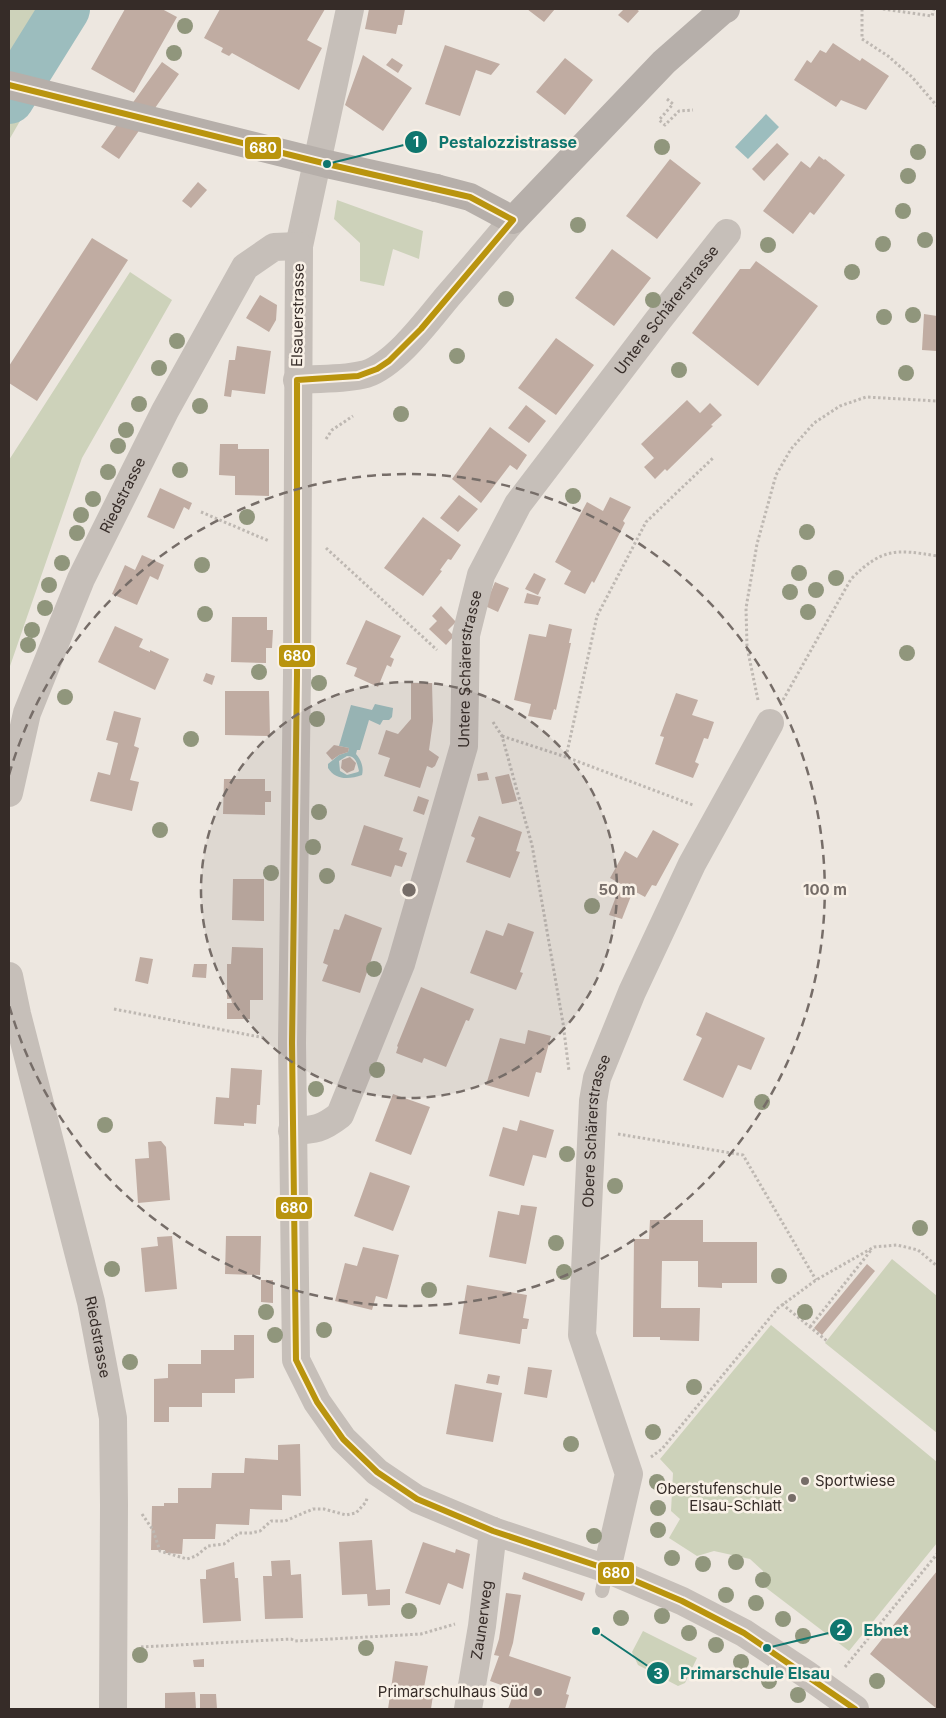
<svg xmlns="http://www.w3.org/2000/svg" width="946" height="1718" font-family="Inter,sans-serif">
<rect width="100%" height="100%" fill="#ede7e0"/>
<path fill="#cdd2ba" d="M9 9H86L19 114 20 121 9 140Z
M337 200 423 231 419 259 393 249 384 286 360 281V243L334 219Z
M130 272 172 300 82 458 9 669V460Z
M892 1259 937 1296V1433L825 1343Z
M771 1325 937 1462V1543L849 1651 765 1587 763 1571 750 1559 714 1551 697 1556 669 1538 680 1519 671 1511 673 1473 660 1459Z
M643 1631 697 1658 685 1683 678 1686 638 1665 632 1652Z"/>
<path fill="#9cbdbe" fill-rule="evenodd" d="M766 114 779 127 748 159 735 147Z
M375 704 393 708 392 717 389 720H383L380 725 369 720 360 750H357L356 754C361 760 364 767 362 775 350 779 336 781 328 768V764L339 755 348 752 349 748 339 746 351 705 372 710ZM347 756C356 756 357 763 359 771L358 772 347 775 340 771 339 761Z"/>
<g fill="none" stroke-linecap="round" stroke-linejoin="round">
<path stroke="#9cbdbe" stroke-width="50" d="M9 99 65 9"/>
</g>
<path fill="#c0aca2" d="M125 9H162L177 17 134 93 91 69Z
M220 9H325L307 40 322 48 299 90 232 53 229 56 221 52 223 48 204 38Z
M369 9H405L402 25H398L396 34 365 29Z
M527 9H555L544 22Z
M624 9H636L639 11 628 23 618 15Z
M833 43 860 61 862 58 889 76 866 110 841 100 836 107 794 80 807 60 811 63 820 50 826 53Z
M445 45 500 64 491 75 476 70 460 116 425 104Z
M363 55 412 88 383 131 345 105Z
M392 58 403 65 398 73 386 65Z
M565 58 593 80 565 115 536 92Z
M162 62 179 74 119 159 101 147Z
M777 143 789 154 764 181 752 169Z
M819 156 824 160 825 159 845 175 814 215 810 212 793 234 763 211 801 161 810 168Z
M670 159 701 183 657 239 626 216Z
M198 182 207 190 191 208 182 201Z
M92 238 128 260 37 401 9 383V366Z
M612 249 651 278 614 326 575 298Z
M756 261 818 306 758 386 692 333 740 269H750Z
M260 295 277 305 276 320 269 332 246 318Z
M924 314 937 316V351L922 350Z
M556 338 594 365 556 415 518 388Z
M237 346 271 351 265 394 232 390 231 397 224 396 229 360H235Z
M687 400 700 413 710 403 722 415 711 425 713 426 667 471 665 469 655 479 644 467 654 458 641 444Z
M526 405 546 421 529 443 508 428Z
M490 427 527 455 517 470 510 465 481 503 452 479Z
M220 444H238V449H269V496L235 495V476L219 475Z
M160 488 192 503 189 510 184 507 174 529 147 517Z
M459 495 478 509 458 532 440 518Z
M610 497 631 507 623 521 625 523 594 583 592 581 585 594 564 584 571 571 555 562 587 502 603 511Z
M423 517 461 545 451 560 448 559 440 570 442 571 423 596 384 568Z
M142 555 164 565 158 580 150 576 137 605 112 594 125 565 135 570Z
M534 573 546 579 538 595 525 589Z
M495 582 509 588 498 612 485 606Z
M527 593 541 597 538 605 524 603Z
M441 606 456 622 448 630 454 636 446 645 429 629 437 621 432 616Z
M232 617H267V630H273L272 648H266V663L231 662Z
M366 620 401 636 390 657 394 659 391 667 387 665 378 687 354 676 357 668 346 664Z
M549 624 572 629 569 643H571L564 675 556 710 554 709 551 720 528 716 531 704 514 700 529 634 546 637Z
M115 626 143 639 139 647 150 652V650L169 659 155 690 98 662Z
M206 673 215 676 212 685 203 681Z
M411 683H432L433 721 429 750 439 757 435 766 432 768 427 766 420 788 384 776 390 758 378 754 386 730 398 734 411 719Z
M225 691H269L270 736 225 735Z
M676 693 698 700 692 715 714 722 708 739 704 738 695 762 699 764 693 778 655 764 664 737 660 736Z
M114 711 141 718 134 746 139 748 130 780 139 782 132 811 90 801 98 772 110 775 118 743 106 740Z
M334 745 349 748 348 752 339 755 332 760 326 753Z
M350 757 356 763 354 770 347 773 341 768 342 760Z
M487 772 489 780 478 781 477 774Z
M509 774 517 801 502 804 495 777Z
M224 779H265V791H271V802H265V815L223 814Z
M418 796 429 800 424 815 413 811Z
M479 816 522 832 516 851 520 852 510 878 466 862 475 838 471 836Z
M364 825 403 838 399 850 407 853 402 867 395 865 391 877 351 865Z
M653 830 679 844 656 886 652 885 645 897 610 878 625 851 637 858Z
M233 879H264V921L232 920Z
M618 891 631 896 622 919 609 915Z
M345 914 382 928 360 993 322 981 328 965 323 963 334 929 339 930Z
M508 923 534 932 520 972 523 973 516 990 470 973 486 930 503 936Z
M232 947 263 948V1000H250V1019H227V1003H232L231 999H227V964H231Z
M140 957 153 959 148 984 135 981Z
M194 964H207L206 978 192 977Z
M421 987 474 1009 469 1021 466 1020 446 1067 424 1058 422 1063 396 1053 398 1047 397 1046Z
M706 1012 765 1038 751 1070 738 1065 723 1098 683 1080 702 1038 696 1035Z
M528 1030 551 1036 541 1073 536 1072 529 1097 486 1085 500 1038 525 1044Z
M231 1068 262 1070 260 1105H257L256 1124 244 1123V1126L214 1124 216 1097 229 1098Z
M393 1094 430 1107 411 1155 375 1141Z
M520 1120 554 1130 546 1158 533 1155 524 1186 489 1176 503 1127 517 1131Z
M161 1141 166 1147 170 1200 138 1203 135 1159 149 1158 148 1142Z
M370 1172 410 1186 393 1231 354 1216Z
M521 1205 537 1207 526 1264 489 1257 498 1211 519 1215Z
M650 1220H703V1242H757V1283H722V1288L698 1287V1261H662L661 1308H700L699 1341 660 1340V1337H633L634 1239H649Z
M172 1236 177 1289 145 1292 141 1248 158 1246 157 1237Z
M226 1236H261L260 1275 225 1274Z
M363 1247 399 1255 387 1299 376 1296 372 1310 335 1301 345 1263 357 1266Z
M867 1264 875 1271 822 1335 814 1328Z
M261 1280H273V1303L261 1302Z
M467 1285 527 1295 523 1318 529 1319 527 1329H522L520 1344 459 1334Z
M234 1335H254V1378L235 1379V1393H202V1407H169V1422H154V1379L168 1378V1364H201V1350H234Z
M528 1367 552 1370 547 1398 524 1394Z
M488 1374 500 1376 498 1385 486 1383Z
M455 1384 502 1393 493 1442 446 1434Z
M300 1444 301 1496 282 1495V1510L250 1509 249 1525 216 1524 215 1539H183L182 1554 165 1553V1550H151L152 1506H164V1503H178V1488H211L212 1473H244L245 1458 278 1460V1445Z
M372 1540 376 1590 390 1589V1605L368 1606 367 1594 342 1595 339 1542Z
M423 1542 455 1553 456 1549 470 1554 463 1589 448 1583 440 1605 405 1593Z
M290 1560 291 1575 301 1574 303 1618 265 1619 263 1576H272L271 1561Z
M234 1562 235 1578H238L241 1621 203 1623 200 1579H206V1570Z
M937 1571V1709L870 1654Z
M524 1572 585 1593 582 1601 522 1579Z
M506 1593 521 1595 513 1643 509 1656 571 1677 566 1694 569 1695 565 1709H508L515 1690 490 1681 499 1656 494 1655 499 1639Z
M204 1659V1667H194L193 1660Z
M395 1661 428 1666 423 1693 433 1695 431 1709H388Z
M195 1692 196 1709H165V1693Z
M200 1694H216L217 1709H200Z"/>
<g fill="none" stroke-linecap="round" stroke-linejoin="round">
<path stroke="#beb8b2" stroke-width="3" stroke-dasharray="2.5 2.5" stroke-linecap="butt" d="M862 9V39L888 56 912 77 937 106
M883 9 932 16 934 9
M667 99 673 104 659 120 665 125 679 111 693 110
M326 439 332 430 353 416
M201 512 269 541
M326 548 437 650
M758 700 747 647 746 608 757 544 776 475 791 449 814 423 840 406 866 397 937 401
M783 700 851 579C882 548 896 549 937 556
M493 722 502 736 532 845 563 1023 569 1071
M502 736 566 757 693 805
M566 757 597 616 646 522 713 458
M114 1009 265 1038
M618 1134 743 1155 816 1280
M782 1304 827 1341
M810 1327 872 1249
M651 1457 662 1449 778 1308 816 1280 874 1247 897 1245 918 1250 937 1266
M142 1514 153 1530 160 1551 187 1559 196 1556 208 1546 224 1544 239 1533H251L260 1531 271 1521H285L313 1509H324L346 1515 356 1513 366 1502 367 1498
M141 1647 291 1639 295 1641 421 1634 455 1624
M845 1667 937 1554"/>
<path stroke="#c6bfb9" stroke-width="14" d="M602 1591 607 1569"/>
<g stroke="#c6bfb9" stroke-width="28">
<path d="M350 9 299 246 297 675 292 1043 296 1360 317 1402 343 1439 377 1472 417 1499 493 1531 607 1569 682 1601 744 1633 806 1674 855 1709"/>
<path d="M297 380C320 378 344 380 366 374 396 364 428 320 448 296 470 271 491 246 513 220"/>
<path id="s1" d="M9 793 27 713 81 579 165 411 245 267 274 247 299 246"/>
<path id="s2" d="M9 976 17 1014 91 1302 113 1418 114 1505 113 1709"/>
<path id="s3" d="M292 1131C315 1130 322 1129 340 1115L401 964 464 746 466 635 481 575 518 504 659 319 727 233"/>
<path id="s4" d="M607 1569 629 1474 582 1335 593 1101 597 1078 632 992 692 864 770 723"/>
<path id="s5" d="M468 1709 482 1626 493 1531"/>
</g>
<path stroke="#b6afaa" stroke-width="28" d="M436 188 470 197 513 220 664 62 722 11 726 9"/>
<path stroke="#b6afaa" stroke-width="28" d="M9 85 327 164 436 188"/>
<defs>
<path id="bus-1" d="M9 85 327 164 470 197 513 220
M297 380V675L292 1043 296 1360 317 1402 343 1439 377 1472 417 1499 493 1531 607 1569 682 1601 744 1633 855 1709
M297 380 358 376 377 369 389 361 421 329 513 220"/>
</defs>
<use href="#bus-1" stroke="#f9f1e7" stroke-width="10"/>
<use href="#bus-1" stroke="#b9940e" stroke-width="6"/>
</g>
<g fill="#90967c">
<circle cx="185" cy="26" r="8"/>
<circle cx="174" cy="53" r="8"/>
<circle cx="662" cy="147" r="8"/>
<circle cx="918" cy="152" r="8"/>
<circle cx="908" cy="176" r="8"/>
<circle cx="903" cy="211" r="8"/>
<circle cx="578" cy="225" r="8"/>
<circle cx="925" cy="240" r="8"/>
<circle cx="883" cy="244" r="8"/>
<circle cx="768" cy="245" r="8"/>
<circle cx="852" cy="272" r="8"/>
<circle cx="506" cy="299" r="8"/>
<circle cx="653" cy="300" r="8"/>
<circle cx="913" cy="315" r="8"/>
<circle cx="884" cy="317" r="8"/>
<circle cx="177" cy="341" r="8"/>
<circle cx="457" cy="356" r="8"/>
<circle cx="159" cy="368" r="8"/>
<circle cx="679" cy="370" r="8"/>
<circle cx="906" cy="373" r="8"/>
<circle cx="139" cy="404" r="8"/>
<circle cx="200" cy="406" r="8"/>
<circle cx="401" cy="414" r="8"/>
<circle cx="126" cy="430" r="8"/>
<circle cx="118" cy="446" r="8"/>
<circle cx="180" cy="470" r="8"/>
<circle cx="108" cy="472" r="8"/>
<circle cx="573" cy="496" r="8"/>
<circle cx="93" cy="499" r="8"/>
<circle cx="81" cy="515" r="8"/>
<circle cx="247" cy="517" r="8"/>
<circle cx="807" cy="532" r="8"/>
<circle cx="77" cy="533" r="8"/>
<circle cx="62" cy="563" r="8"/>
<circle cx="202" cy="565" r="8"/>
<circle cx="799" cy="573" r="8"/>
<circle cx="836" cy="578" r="8"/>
<circle cx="49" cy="585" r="8"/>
<circle cx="816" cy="590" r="8"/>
<circle cx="790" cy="592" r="8"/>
<circle cx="45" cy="608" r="8"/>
<circle cx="808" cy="612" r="8"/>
<circle cx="205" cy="614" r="8"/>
<circle cx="32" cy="630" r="8"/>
<circle cx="28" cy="645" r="8"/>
<circle cx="907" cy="653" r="8"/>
<circle cx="259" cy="672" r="8"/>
<circle cx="319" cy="683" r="8"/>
<circle cx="65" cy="697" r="8"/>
<circle cx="317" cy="719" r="8"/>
<circle cx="191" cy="739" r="8"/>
<circle cx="319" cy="812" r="8"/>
<circle cx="160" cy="830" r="8"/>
<circle cx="313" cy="847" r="8"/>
<circle cx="271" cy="873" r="8"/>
<circle cx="327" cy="876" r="8"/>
<circle cx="592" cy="906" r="8"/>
<circle cx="374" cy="969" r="8"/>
<circle cx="377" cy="1070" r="8"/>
<circle cx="316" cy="1089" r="8"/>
<circle cx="762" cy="1102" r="8"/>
<circle cx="105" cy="1125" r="8"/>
<circle cx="567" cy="1154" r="8"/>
<circle cx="615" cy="1186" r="8"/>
<circle cx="920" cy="1228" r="8"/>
<circle cx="556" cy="1243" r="8"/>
<circle cx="112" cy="1269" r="8"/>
<circle cx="564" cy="1272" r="8"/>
<circle cx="779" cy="1276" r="8"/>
<circle cx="429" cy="1290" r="8"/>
<circle cx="266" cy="1312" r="8"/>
<circle cx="805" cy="1312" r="8"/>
<circle cx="324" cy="1330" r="8"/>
<circle cx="275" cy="1335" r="8"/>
<circle cx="130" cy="1362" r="8"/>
<circle cx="694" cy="1387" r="8"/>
<circle cx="653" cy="1432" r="8"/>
<circle cx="571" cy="1444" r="8"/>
<circle cx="657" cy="1482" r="8"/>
<circle cx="658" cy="1508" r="8"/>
<circle cx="658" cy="1530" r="8"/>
<circle cx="594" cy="1536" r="8"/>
<circle cx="672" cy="1558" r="8"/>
<circle cx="736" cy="1562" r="8"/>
<circle cx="703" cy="1564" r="8"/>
<circle cx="763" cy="1580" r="8"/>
<circle cx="726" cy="1595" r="8"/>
<circle cx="756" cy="1603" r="8"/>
<circle cx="409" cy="1611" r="8"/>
<circle cx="662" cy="1616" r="8"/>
<circle cx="621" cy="1618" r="8"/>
<circle cx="783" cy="1619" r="8"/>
<circle cx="689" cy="1633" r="8"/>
<circle cx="803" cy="1636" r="8"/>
<circle cx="716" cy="1645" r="8"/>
<circle cx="366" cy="1648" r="8"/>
<circle cx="140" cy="1655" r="8"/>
<circle cx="741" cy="1662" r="8"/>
<circle cx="769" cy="1681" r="8"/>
<circle cx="877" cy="1681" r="8"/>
<circle cx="798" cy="1695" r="8"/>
</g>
<circle cx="409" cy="890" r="208" fill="#766d68" fill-opacity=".12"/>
<g fill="none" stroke="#766d68" stroke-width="2.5" stroke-dasharray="9 6">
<circle cx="409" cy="890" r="208"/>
<path d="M9 775A416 416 0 1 1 9 1005"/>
</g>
<g fill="#766d68" stroke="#f9f1e7" stroke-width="2">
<circle cx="805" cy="1481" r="5"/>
<circle cx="792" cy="1498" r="5"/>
<circle cx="538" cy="1692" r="5"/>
</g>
<g text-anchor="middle" stroke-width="5" stroke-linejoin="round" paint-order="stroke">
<g font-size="15" fill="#362c28" stroke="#f9f1e7">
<text dy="5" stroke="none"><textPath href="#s3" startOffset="939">Untere Schärerstrasse</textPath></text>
<text transform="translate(298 315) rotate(-89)" y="5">Elsauerstrasse</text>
<text dy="5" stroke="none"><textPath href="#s1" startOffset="320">Riedstrasse</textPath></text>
<text dy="5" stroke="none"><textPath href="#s3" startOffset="519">Untere Schärerstrasse</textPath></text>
<text dy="5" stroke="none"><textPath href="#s4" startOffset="449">Obere Schärerstrasse</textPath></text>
<text dy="5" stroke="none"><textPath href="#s2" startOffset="372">Riedstrasse</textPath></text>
<text dy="5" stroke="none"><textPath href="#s5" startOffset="90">Zaunerweg</textPath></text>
</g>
<g font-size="15" fill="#362c28" stroke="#f9f1e7" text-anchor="end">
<text x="815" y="1486" text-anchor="start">Sportwiese</text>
<text x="782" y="1494">Oberstufenschule<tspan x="782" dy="17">Elsau-Schlatt</tspan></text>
<text x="528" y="1697">Primarschulhaus Süd</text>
</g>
</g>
<circle cx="409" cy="890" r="8" fill="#766d68" stroke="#f9f1e7" stroke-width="2.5"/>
<g font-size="15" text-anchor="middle" font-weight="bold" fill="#766d68" stroke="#f9f1e7" stroke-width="5" stroke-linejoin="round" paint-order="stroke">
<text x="617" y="895">50 m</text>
<text x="825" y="895">100 m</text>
</g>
<path fill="none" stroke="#0f766e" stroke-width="2" d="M327 164L416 142M767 1648L841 1630M596 1631L658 1673"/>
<g fill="#0f766e" stroke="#f9f1e7" stroke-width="2">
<circle cx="327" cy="164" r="5"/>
<circle cx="767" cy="1648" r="5"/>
<circle cx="596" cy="1631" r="5"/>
<circle cx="416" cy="142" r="12"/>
<circle cx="841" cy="1630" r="12"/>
<circle cx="658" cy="1673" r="12"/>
</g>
<g font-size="15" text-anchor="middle" font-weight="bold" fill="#fff">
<text x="416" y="147">1</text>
<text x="841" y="1635">2</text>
<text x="658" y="1679">3</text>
</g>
<g font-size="16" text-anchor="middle" font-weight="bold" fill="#0f766e" stroke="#f9f1e7" stroke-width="5" stroke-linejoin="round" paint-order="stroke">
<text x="508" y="148">Pestalozzistrasse</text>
<text x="886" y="1636">Ebnet</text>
<text x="755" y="1679">Primarschule Elsau</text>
</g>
<g stroke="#f9f1e7" stroke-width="2">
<rect x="244" y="136" width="38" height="24" rx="5" fill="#b9940e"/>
<rect x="278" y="644" width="38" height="24" rx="5" fill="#b9940e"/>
<rect x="275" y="1196" width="38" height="24" rx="5" fill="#b9940e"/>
<rect x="597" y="1561" width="38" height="24" rx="5" fill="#b9940e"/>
</g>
<g font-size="14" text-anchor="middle" font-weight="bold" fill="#fff">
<text x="263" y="153">680</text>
<text x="297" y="661">680</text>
<text x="294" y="1213">680</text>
<text x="616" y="1578">680</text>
</g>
<rect width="946" height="1718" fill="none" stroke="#362c28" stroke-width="20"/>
</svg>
